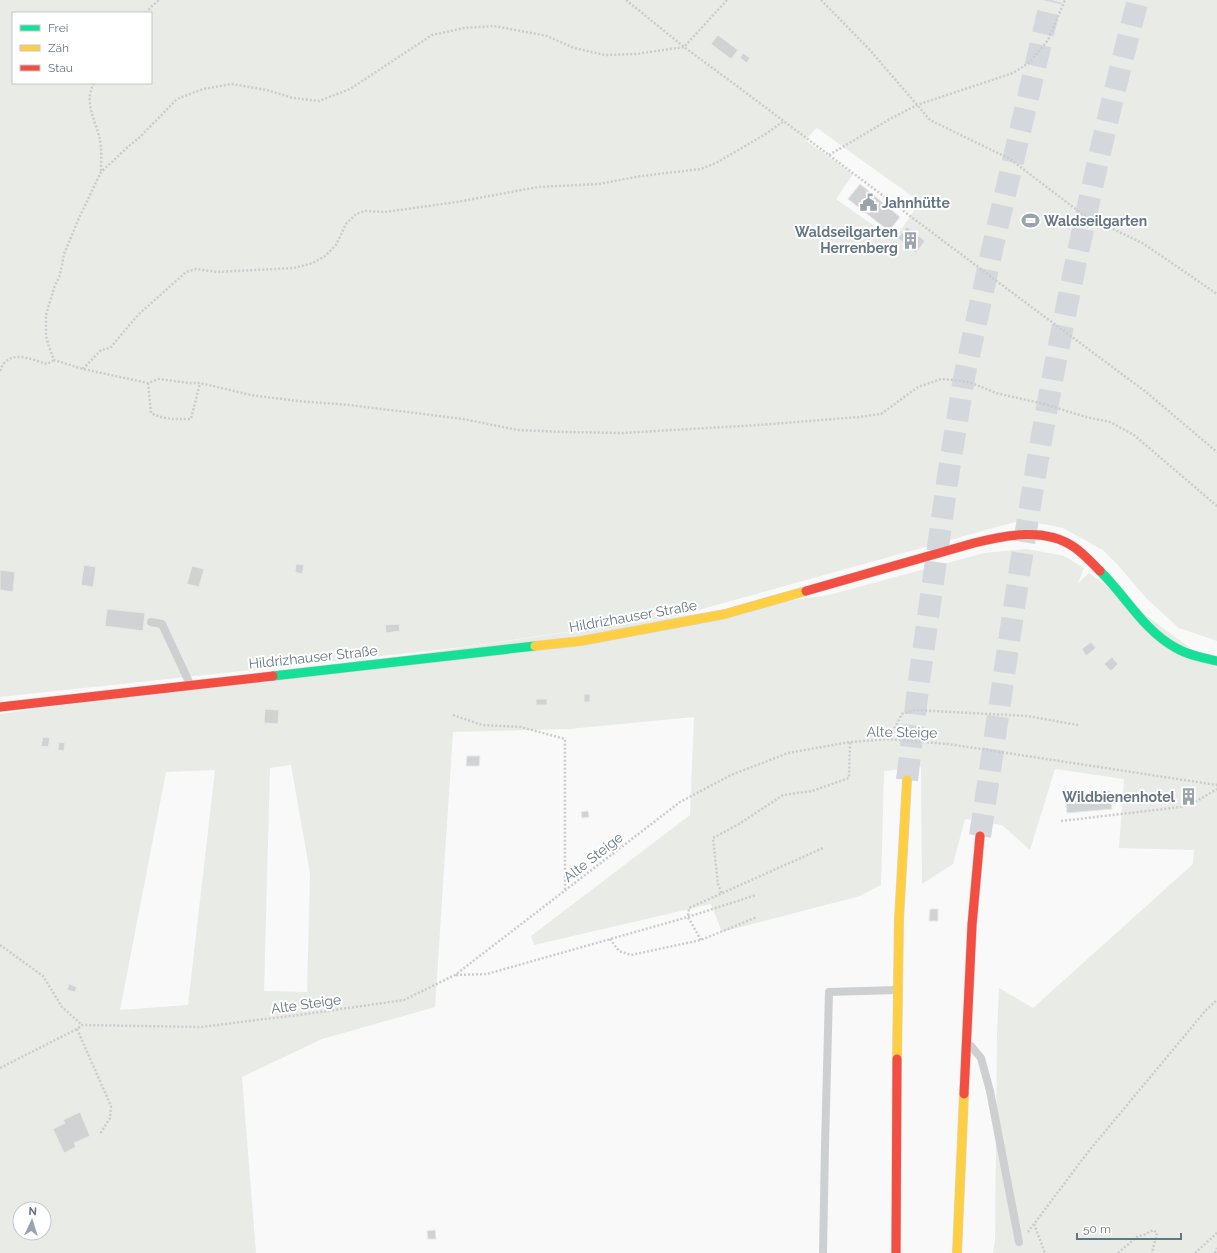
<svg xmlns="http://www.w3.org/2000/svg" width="1217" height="1253" font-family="Raleway,sans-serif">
<rect width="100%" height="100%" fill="#f9f9f9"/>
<path fill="#e8ebe6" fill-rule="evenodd" d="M0 0H1217V641L1179 628 1147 599 1117 564 1103 550 1063 528 1033 522H1015L677 616 464 647 0 697ZM13 13H151V83H13ZM817 128 920 202 894 240 836 199 853 174 805 140Z
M1027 549 1064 556 1084 568 1078 583 1089 573 1217 668V1253H993L995 1241 997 1034 999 988 1033 1008 1193 864 1194 850 1119 848 1124 779 1055 769 1030 850 1002 825 965 819 953 864 922 884 921 767 884 771 881 885 860 896 722 932 711 904 534 945 531 936 690 815 694 717 569 729 453 732 435 1007 322 1039 242 1077 256 1253H0V714L829 595 984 553ZM291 765 310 873 307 992 264 991 270 768ZM215 770 188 1005 120 1010 166 772ZM20 1209H44V1233H20Z"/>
<path fill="#d0d2d3" stroke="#e8e8e8" d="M718 35 738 50 731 59 711 44Z
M743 53 750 58 747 63 740 58Z
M860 184 900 217 889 231 848 199Z
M907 227 925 241 916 253 898 238Z
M296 564 304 565 302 574 295 572Z
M84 565 96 567 93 587 81 585Z
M192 566 204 569 199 587 187 584Z
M0 570 15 572 13 592 0 590Z
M107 609 145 613 143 631 105 626Z
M399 624 400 631 386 633 385 625Z
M1091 642 1096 648 1086 656 1082 649Z
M1112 657 1118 664 1111 671 1104 664Z
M584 694H590V702H584Z
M536 699H547V705H536Z
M265 709 279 710 278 724 264 723Z
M43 737 50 738 48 747 41 746Z
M59 742 65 743 64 751 58 750Z
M467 756H480L479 766H466Z
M1110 791 1112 809 1067 813 1065 796Z
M588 811 589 817 582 818 581 812Z
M930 909H938V921H929Z
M69 984 77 987 75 992 67 990Z
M80 1112 90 1136 74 1143 76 1147 64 1153 53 1129 65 1123 63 1120Z
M435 1230 436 1239H428L427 1231Z"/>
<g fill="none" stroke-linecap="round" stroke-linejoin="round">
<path stroke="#d4d8dc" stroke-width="22" stroke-dasharray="22 11" stroke-linecap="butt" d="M907 780 919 681 948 476 964 378 992 250 1051 0
M980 836C1004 681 1024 525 1054 371 1078 247 1105 123 1138 0"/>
<defs>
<path id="fast" d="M1100 571C1125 595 1144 631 1176 648 1188 655 1203 658 1217 661
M273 676 535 646"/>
<path id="slow" d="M535 646 581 641 725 614 806 591
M897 1059 899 919 907 780
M957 1253 964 1094"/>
<path id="jam" d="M806 591 974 543C1006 535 1045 527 1074 547 1084 554 1092 563 1100 571
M0 707 273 676
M964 1094 972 925 980 836
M896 1253 897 1059"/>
</defs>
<use href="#fast" stroke="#d5d6d7" stroke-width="10"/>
<use href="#slow" stroke="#d5d6d7" stroke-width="10"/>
<use href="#jam" stroke="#d5d6d7" stroke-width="10"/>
<path stroke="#cbcccd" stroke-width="2.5" stroke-dasharray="2 2" stroke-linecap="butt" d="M626 0 684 47 733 83 998 282 1146 392 1217 452
M727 0 684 47 636 54 605 55 574 48 547 36 494 26 464 28 432 35 350 89 319 101 293 98 267 90 232 84 203 89 177 99 140 137 129 146 101 172 79 218 64 254 60 275 54 288 46 315V336L49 347 54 360 83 369 148 383 159 379 190 383H200L251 395 297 401 350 405 463 419 518 430 565 432 622 433 759 425 859 417 881 414 918 387 941 379 953 380 969 382 996 393 1044 404 1086 417 1110 422 1134 435 1217 506
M821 0 869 49 930 120 1010 159 1082 214 1144 244 1217 294
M146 13 152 6 159 0
M94 83C83 102 96 121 100 140 102 150 101 161 101 171
M829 155 890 119 917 105 1013 73 1030 62 1048 40 1065 0
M83 369 101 350 110 348 138 315 186 272 196 269 217 272 294 268 313 263 325 256 336 245 346 224 356 214 365 211 385 212 457 202 538 187 599 184 641 176 701 169 716 163 764 135 784 121
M0 371C8 348 30 359 47 364L54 360
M148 383 151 413C164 420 176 419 191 419L200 383
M453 715 482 725 521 727 565 739V890
M889 739 902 714 914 710 1027 716 1078 725
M1061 821 1181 807 1197 801 1217 789
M721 893 718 884 713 838 739 824 783 795 812 791 849 778 850 742
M610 939 619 951 631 955 701 940 757 917
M701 940 688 917 689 908 823 848
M0 945 43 976 62 1007 82 1025
M456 975 487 974 688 917 756 895
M77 1029 111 1106 110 1118 100 1134
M0 1068 77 1029 82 1025 201 1027 306 1014 404 1000 455 975 680 802 731 775 788 753 850 742 889 739 948 744 1217 785
M1034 1224 1045 1253
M1028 1232 1088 1152 1206 1010 1217 1000
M1118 1253 1138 1236 1144 1235 1153 1230 1157 1233 1152 1253
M1195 1253 1217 1233
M1215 1253 1217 1248"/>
<path stroke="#cecfd0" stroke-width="8" d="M151 622 162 624 190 684
M971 1046 981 1058 990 1091 1019 1242
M823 1253 825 1146 829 992 898 990"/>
<use href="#fast" stroke="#16e098" stroke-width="9"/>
<use href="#slow" stroke="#ffcf43" stroke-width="9"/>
<use href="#jam" stroke="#f24e42" stroke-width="9"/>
</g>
<defs>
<symbol id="civic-bare" viewBox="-9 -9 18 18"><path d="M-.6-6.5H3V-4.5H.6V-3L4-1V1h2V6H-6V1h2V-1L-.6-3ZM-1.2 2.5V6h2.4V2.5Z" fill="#99a4ac" stroke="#fff" stroke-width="2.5" paint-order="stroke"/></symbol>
<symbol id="stadium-bare" viewBox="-9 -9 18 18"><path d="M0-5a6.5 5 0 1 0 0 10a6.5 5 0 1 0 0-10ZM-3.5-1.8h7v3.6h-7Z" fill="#99a4ac" stroke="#fff" stroke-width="2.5" paint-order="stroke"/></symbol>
<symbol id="building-bare" viewBox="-9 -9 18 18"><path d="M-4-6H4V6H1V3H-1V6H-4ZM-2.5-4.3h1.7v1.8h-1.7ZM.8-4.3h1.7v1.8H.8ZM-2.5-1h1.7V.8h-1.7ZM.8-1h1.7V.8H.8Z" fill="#99a4ac" stroke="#fff" stroke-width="2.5" paint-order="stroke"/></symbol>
</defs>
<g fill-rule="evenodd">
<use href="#civic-bare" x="856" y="190" width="25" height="25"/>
<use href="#stadium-bare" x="1018" y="208" width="25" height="25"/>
<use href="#building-bare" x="898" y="228" width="25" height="25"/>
<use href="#building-bare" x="1176" y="784" width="25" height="25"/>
</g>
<g text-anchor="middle" stroke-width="4" stroke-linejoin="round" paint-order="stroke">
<g font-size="14" font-weight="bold" fill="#657683" stroke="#fff" text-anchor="start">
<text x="882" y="208">Jahnhütte</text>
<text x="1044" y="226">Waldseilgarten</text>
<text x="898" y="237" text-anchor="end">Waldseilgarten<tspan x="898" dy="16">Herrenberg</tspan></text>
<text x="1175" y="802" text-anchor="end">Wildbienenhotel</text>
</g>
<g font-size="14" fill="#657683" stroke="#fff">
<text transform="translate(633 616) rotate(-10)" y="5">Hildrizhauser Straße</text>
<text transform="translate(313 657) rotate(-6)" y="5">Hildrizhauser Straße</text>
<text transform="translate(902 732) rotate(1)" y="5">Alte Steige</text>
<text transform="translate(593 857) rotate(-38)" y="5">Alte Steige</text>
<text transform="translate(306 1004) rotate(-8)" y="5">Alte Steige</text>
</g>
</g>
<rect x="12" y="12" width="140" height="72" fill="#ffffff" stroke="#c1c8cd"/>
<rect x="20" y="25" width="20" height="6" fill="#16e098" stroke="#c1c8cd"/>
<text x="48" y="32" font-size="12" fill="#657683">Frei</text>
<rect x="20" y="45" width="20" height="6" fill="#ffcf43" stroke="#c1c8cd"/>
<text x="48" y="52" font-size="12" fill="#657683">Zäh</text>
<rect x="20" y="65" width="20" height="6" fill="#f24e42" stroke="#c1c8cd"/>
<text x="48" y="72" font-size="12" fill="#657683">Stau</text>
<g transform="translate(32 1221) rotate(4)"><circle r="19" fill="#ffffff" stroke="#c1c8cd"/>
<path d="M0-3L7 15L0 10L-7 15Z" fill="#99a4ac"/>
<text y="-6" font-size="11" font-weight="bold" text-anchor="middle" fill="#657683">N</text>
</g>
<path d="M1077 1233v6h104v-6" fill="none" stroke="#657683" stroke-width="2"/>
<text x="1083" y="1233" font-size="12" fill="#657683" stroke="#ffffff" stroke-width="3" paint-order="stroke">50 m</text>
</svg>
